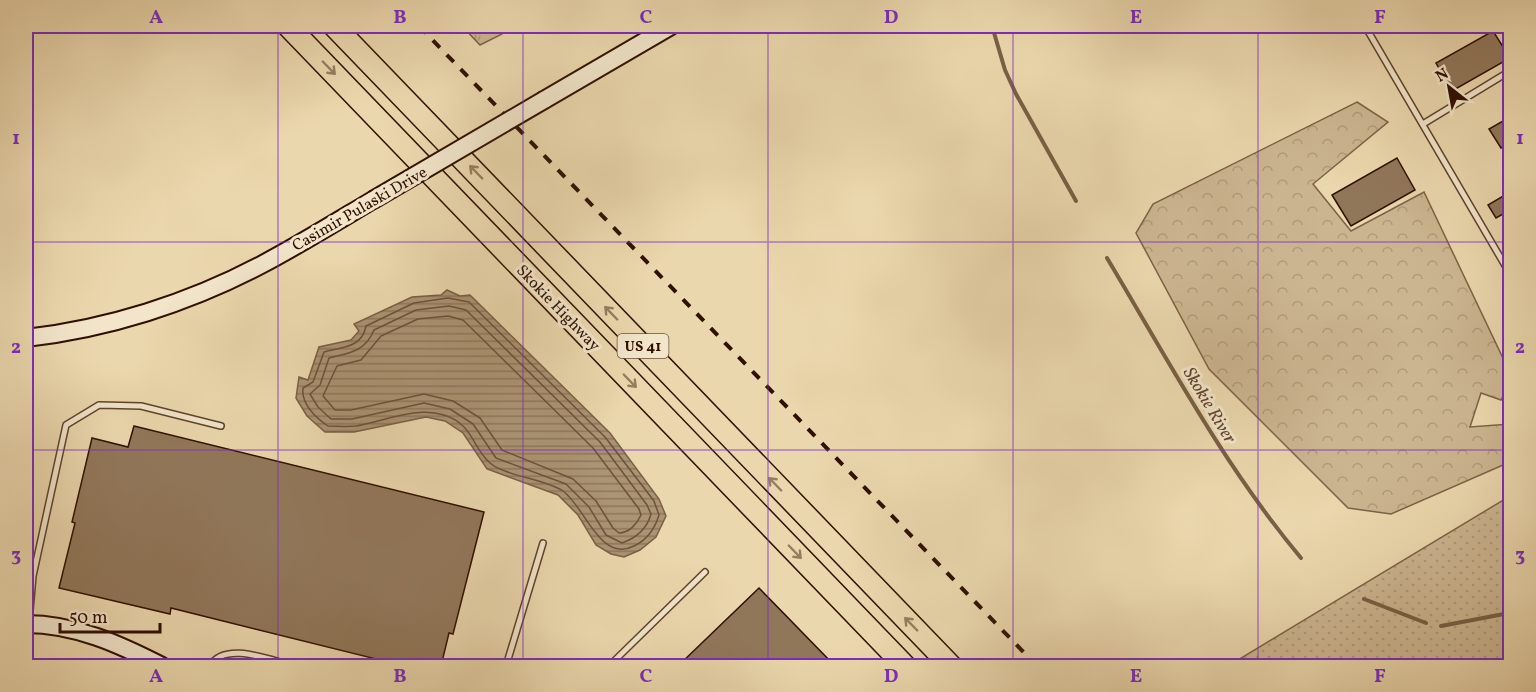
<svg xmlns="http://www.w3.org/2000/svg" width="1536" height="692" font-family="Vollkorn,serif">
<defs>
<pattern id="grass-dots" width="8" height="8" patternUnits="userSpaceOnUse" patternTransform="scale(1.5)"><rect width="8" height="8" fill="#cbb590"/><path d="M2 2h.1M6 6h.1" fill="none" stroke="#af9b7a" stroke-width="1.8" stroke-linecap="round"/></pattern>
<pattern id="forest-crowns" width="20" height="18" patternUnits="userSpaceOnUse" patternTransform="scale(1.5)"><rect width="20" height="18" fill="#cbb590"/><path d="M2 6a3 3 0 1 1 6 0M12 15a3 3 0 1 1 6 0" fill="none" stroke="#af9b7a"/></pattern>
<pattern id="park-tufts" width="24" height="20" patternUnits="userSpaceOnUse" patternTransform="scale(1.5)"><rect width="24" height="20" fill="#cbb590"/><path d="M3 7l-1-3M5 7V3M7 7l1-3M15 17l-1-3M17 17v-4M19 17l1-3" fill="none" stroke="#af9b7a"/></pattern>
<pattern id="water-rules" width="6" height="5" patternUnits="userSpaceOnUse" patternTransform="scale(1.5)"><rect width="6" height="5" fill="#ab9373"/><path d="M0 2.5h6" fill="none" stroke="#8c775c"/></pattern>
</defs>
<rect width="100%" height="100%" fill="#ebd7ad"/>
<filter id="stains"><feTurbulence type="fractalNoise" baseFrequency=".00333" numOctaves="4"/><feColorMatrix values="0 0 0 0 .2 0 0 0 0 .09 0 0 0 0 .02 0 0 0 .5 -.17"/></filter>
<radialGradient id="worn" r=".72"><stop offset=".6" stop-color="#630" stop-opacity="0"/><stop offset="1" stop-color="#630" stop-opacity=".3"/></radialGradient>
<path fill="url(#grass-dots)" stroke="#7d6248" stroke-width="1.5" d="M1510 496V666H1228Z"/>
<path fill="url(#forest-crowns)" stroke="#7d6248" stroke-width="1.5" d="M1357 102 1388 122 1313 184 1351 231 1424 192 1510 373V383L1501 400 1481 393 1470 427 1510 424V462L1391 514 1348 508 1209 369 1136 233 1153 204Z"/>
<path fill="url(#park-tufts)" stroke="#7d6248" stroke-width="1.5" d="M462 26H518L480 45Z"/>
<path fill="url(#water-rules)" stroke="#795f45" stroke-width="1.5" d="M447 290 460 296 470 295 610 433 659 499 666 516 656 537 640 550 624 557 611 554 596 545 578 515 558 495 487 469 463 433 445 421 426 417 354 432H325L307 416 296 398 299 377 308 380 319 347 351 340 359 331 354 324 412 297 441 295Z"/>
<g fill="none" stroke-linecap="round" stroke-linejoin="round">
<path stroke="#6d523a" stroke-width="1.5" d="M448 298 469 302 605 437 654 501 659 515C655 528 647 540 634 546 600 563 586 508 563 491 545 479 505 476 490 463 472 447 473 424 444 415 416 406 385 421 356 426 347 427 337 426 328 426 316 418 301 404 303 388L313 382 324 352C342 347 362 348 366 326L414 303Z
M449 306 466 310 600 442 647 505 651 514C647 529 636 538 622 543L606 535 589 507 566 484 496 458 473 424 450 409 424 403 352 419H331L318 407 310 394 320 385 329 358C349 353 365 352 374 330L416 310Z
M448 316 463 320 593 448 639 509 641 515C637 524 629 533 619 533L613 528 596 501 573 479 502 450 480 418 453 401 424 394 351 410H335L323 396 337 366 361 360 381 336 418 319Z"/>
<path stroke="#795f45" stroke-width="4" d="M992 26 1005 70 1016 94 1076 201
M1107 258C1168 360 1224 466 1301 558
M1364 599 1426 623
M1441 626 1504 614 1510 616"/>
</g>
<path fill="#91775a" stroke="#2f1001" stroke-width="1.5" d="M1493 31 1510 58 1452 91 1436 63Z
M1510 117V143L1501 148 1489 129Z
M1397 158 1415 190 1351 226 1332 195Z
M1510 192V210L1496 218 1488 205Z
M134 426 484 512 453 634 449 633 441 666 405 664 404 666 171 608 170 614 59 588 75 523 72 522 92 438 128 447Z
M759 588 835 666H678Z"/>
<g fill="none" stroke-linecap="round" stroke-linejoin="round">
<defs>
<path id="lane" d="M1365 26 1510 274
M1423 124 1510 71
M29 622 33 576 66 425 99 405 141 406 221 426
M210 666C225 640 272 661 295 666
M506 666 543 543
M609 666 705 572"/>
<path id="secondary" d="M544 100 671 26
M26 338C107 329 189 303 261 265 299 245 336 222 373 200
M26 624C75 624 119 644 162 666"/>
<path id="highway" d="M288 26 905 666
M334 26 951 666"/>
</defs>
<use href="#lane" stroke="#5e422c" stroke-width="8"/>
<use href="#secondary" stroke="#2f1001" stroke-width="20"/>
<use href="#highway" stroke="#2f1001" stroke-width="24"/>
<use href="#lane" stroke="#f2e5ca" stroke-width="5"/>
<use href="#secondary" stroke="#f2e5ca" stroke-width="16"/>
<use href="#highway" stroke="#ebd7ad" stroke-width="21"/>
<path stroke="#2f1001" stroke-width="4" stroke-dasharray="10 10" stroke-linecap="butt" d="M419 26 1037 666"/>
<defs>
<path id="secondary-bridge" d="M373 200 544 100"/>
</defs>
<use href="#secondary-bridge" stroke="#2f1001" stroke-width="20" stroke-linecap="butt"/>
<use href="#secondary-bridge" stroke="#f2e5ca" stroke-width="16"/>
</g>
<defs><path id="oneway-shaft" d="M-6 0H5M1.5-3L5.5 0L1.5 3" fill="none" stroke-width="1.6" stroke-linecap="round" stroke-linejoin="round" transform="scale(1.5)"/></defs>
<g stroke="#967d60">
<use href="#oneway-shaft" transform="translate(329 68) rotate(46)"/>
<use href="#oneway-shaft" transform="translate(476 172) rotate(-134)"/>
<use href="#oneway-shaft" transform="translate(611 313) rotate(-134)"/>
<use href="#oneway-shaft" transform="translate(630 381) rotate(46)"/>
<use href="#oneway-shaft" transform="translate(775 484) rotate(-134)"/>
<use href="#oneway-shaft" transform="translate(795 552) rotate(46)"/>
<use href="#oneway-shaft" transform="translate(911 624) rotate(-134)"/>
</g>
<path fill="none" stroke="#7b2cbf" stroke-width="1.5" stroke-opacity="0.55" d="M278 26V666M523 26V666M768 26V666M1013 26V666M1258 26V666M26 242H1510M26 450H1510"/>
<g text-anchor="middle" stroke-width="6" stroke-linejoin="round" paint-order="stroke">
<rect fill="#f2e5ca" stroke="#6a503d" stroke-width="1.5" x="617.5" y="334" width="51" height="24" rx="4.5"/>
<g font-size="15" font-weight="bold" fill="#2f1001">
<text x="643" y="351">US 41</text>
</g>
<g font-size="16" fill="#2f1001" stroke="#f2e5ca">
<text transform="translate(359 208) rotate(-30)" y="6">Casimir Pulaski Drive</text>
<text transform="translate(559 307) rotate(46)" y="6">Skokie Highway</text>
</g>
<g font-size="18" font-style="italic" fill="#61442f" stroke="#f2e5ca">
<text transform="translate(1210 405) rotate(59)" y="6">Skokie River</text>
</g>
</g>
<rect width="1536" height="692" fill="none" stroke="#ebd7ad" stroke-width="66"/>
<g transform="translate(1449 87) rotate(329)" stroke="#f2e5ca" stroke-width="4.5" paint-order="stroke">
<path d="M0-4.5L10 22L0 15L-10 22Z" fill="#2f1001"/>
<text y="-9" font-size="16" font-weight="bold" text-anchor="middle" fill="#2f1001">N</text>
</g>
<path d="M60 623v9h100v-9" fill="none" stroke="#2f1001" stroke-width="3"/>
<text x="69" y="623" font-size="18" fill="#2f1001" stroke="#f2e5ca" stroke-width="4.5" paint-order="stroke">50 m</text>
<rect x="33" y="33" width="1470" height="626" fill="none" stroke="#7b2cbf" stroke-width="2"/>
<g font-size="20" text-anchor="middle" font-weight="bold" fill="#7b2cbf">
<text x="156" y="23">A</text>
<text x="400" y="23">B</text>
<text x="646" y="23">C</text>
<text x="891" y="23">D</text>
<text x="1136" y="23">E</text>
<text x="1380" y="23">F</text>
<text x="16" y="144">1</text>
<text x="1520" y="144">1</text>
<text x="16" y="353">2</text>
<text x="1520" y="353">2</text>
<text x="16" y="561">3</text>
<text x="1520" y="561">3</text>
<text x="156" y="682">A</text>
<text x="400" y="682">B</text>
<text x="646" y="682">C</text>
<text x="891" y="682">D</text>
<text x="1136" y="682">E</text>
<text x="1380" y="682">F</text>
</g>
<rect width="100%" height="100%" filter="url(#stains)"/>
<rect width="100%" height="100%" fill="url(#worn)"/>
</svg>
